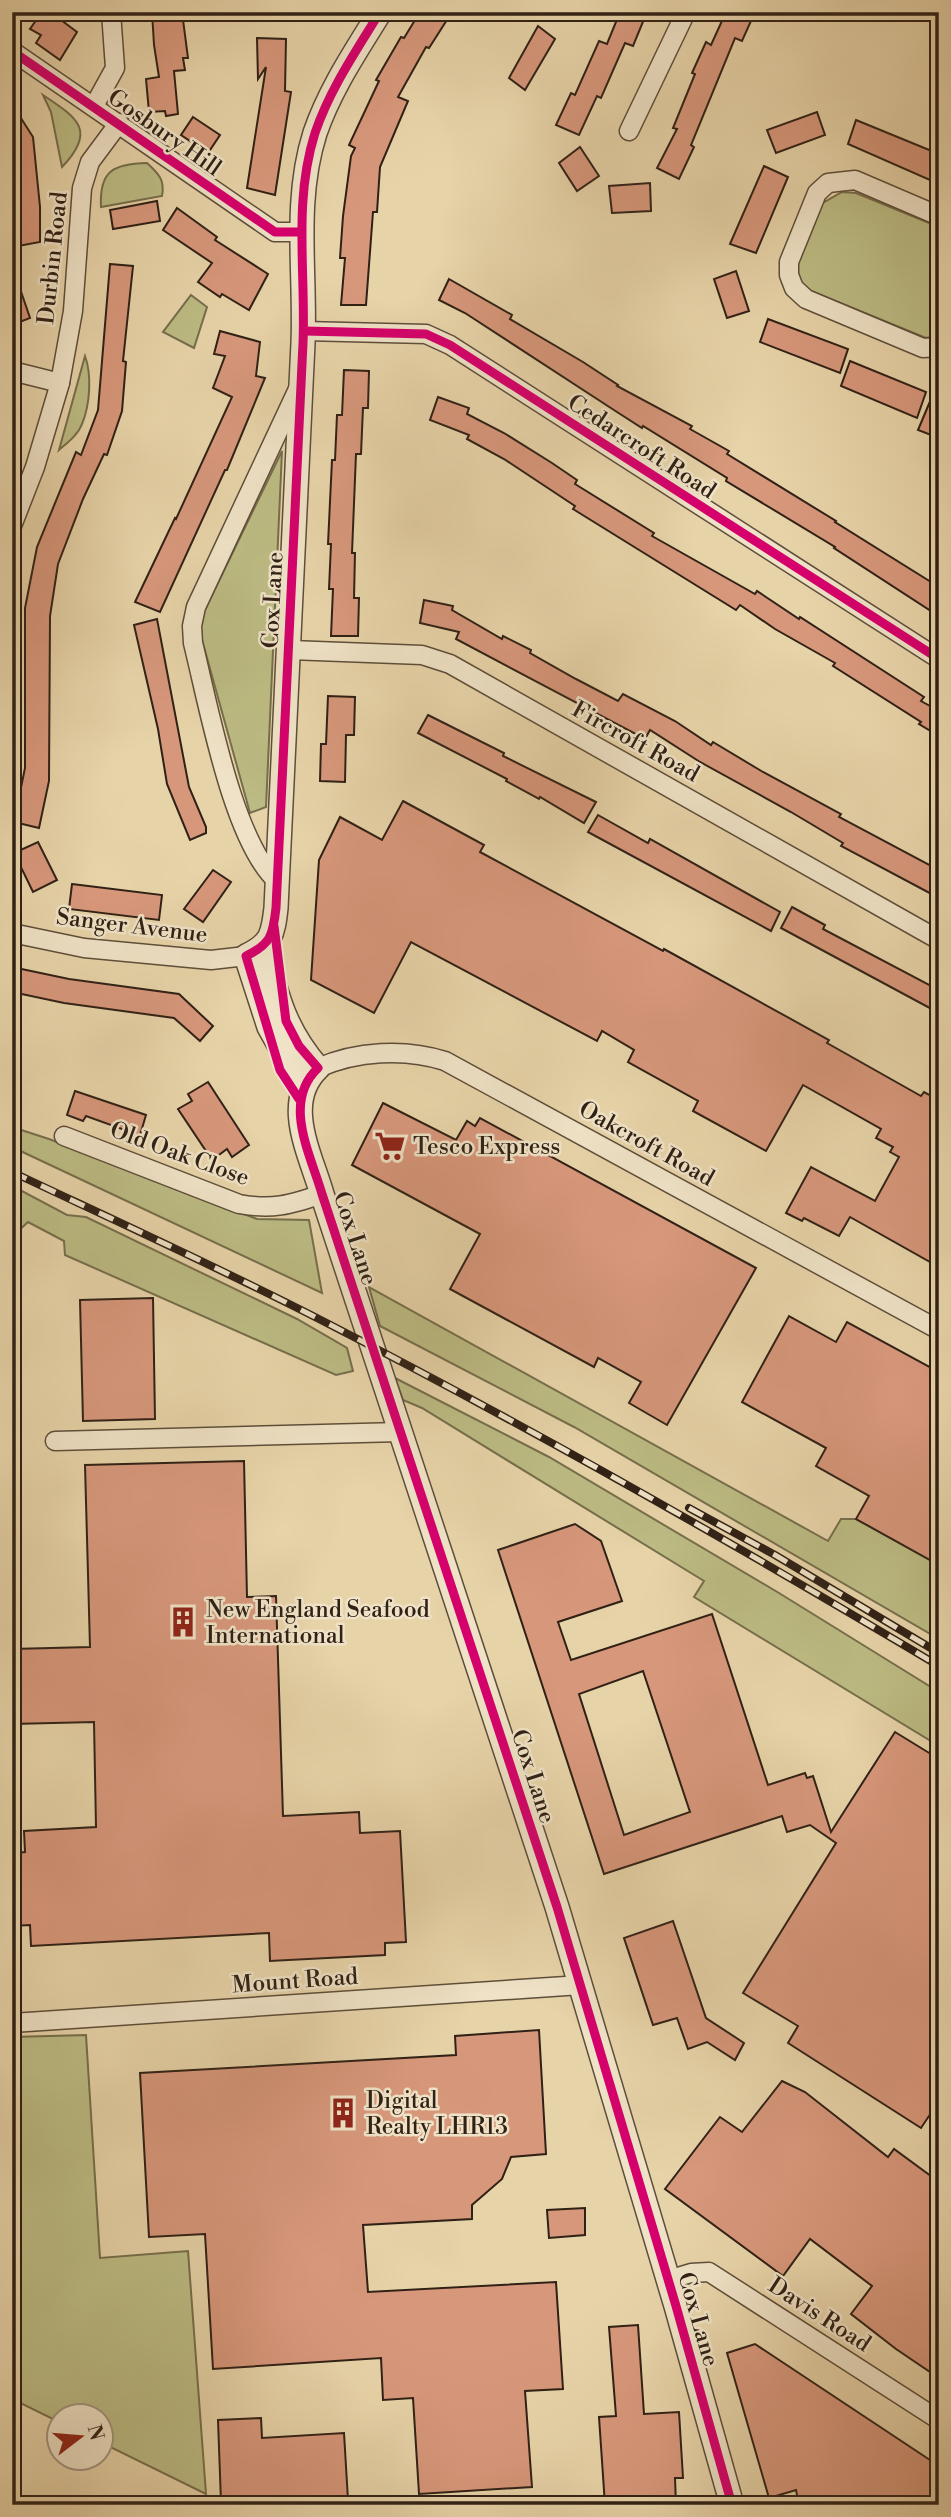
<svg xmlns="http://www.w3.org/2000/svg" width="951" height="2517" font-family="'Libre Bodoni',serif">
	<rect width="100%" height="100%" fill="#e7d3a8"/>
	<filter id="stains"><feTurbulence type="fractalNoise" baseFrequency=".00286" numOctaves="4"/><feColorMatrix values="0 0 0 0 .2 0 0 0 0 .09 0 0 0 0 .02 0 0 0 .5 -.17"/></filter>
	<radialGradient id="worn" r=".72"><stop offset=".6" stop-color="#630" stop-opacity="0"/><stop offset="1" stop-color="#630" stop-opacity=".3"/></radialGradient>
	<g fill="#bcbb83" stroke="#766e4c" stroke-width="2">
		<path d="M43,95C76,117 98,130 62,167L51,112Z"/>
		<path d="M147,163C159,174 165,180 162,196L101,207C99,170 114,164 147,163Z"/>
		<path d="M842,192L856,193L939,227V335L926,338L806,289L799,278L795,264L821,204Z"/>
		<path d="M191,295L207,307L194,348L163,332Z"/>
		<path d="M85,356C92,375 90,405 82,424C78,435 67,443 59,450Z"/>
		<path d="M282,451L266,807L250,813L199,629L201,618Z"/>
		<path d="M12,1127L49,1139L257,1219L309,1220L322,1293L12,1147Z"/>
		<path d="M12,1180L18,1189L67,1215L86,1217L297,1319L347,1348L353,1371L336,1375L65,1255L64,1241L28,1222L16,1233L12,1231Z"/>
		<path d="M369,1287L828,1541L841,1519H856L939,1565V1639L574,1427L380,1326Z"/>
		<path d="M395,1378L549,1457L779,1593L939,1692V1746L694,1597L704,1581L422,1408L403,1400Z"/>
		<path d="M86,2035L100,2258L188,2251L206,2494L102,2443V2416H60L59,2422L12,2399V2037Z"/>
	</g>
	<g fill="#d7977b" stroke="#302116" stroke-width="2" fill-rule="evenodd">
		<path d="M42,12H66L61,20L77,32L60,60L36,43L41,35L30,29Z"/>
		<path d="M152,12H182L188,58H183L185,70L174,71L178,114L166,116L165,111L149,112L146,79L159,77L154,45Z"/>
		<path d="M420,12H452L429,48L426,47L398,97L408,101L380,167L377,212H373L366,305H341L345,258H340L343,216L351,156L355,148L349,145L379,81L376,80L401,37L404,38Z"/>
		<path d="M620,12H647L633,46L625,43L601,98L597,96L579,135L556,125L571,93L575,95L599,41L607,44Z"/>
		<path d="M726,12H755L742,41L735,38L691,145L694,147L679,179L657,168L677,129L673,128L695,74L692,73L706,42L711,45Z"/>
		<path d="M538,26L555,39L525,90L509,78Z"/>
		<path d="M257,38L286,39L285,91L291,92L275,195L247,188L266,67L258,79Z"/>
		<path d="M12,104L33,137L40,207V242L18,246L19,208Z"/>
		<path d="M817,112L825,135L776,153L767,130Z"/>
		<path d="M193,117L220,135L208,153L181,135Z"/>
		<path d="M856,120L939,154V184L848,144Z"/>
		<path d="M580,147L599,176L577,191L559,163Z"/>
		<path d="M764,166L788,177L756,253L730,244Z"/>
		<path d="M650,183L651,211L612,213L609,186Z"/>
		<path d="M157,201L160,221L113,229L110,210Z"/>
		<path d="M177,208L217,237L215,240L268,274L249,310L222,294L220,297L198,282L212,263L163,230Z"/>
		<path d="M110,264L133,266L123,361L126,362L122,411L107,455L104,454L83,499L58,564L50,616L49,781L39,828L14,822L25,768V608L37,547L76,452L81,455L98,410Z"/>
		<path d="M736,271L749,311L727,318L714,279Z"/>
		<path d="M12,274H15L30,318L12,325Z"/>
		<path d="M449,279L512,315L510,319L583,362L618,385L617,386L692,426L690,429L729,451L727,454L836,521L835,522L939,587V597L931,611L834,548L835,547L726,481L727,478L643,426L642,428L617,412L465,313L439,300Z"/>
		<path d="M768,319L848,349L840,373L760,342Z"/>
		<path d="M220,331L260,342L256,376L265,378L227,470H225L160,612L135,602L175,518L176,519L232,397L213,388L225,356L214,354Z"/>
		<path d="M850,361L926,392L917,418L841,386Z"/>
		<path d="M344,370L369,371L368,408H363L361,454H356L352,553H355L354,598H359L358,636H331L333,589H329L331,544H328L332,460H335L337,415H342Z"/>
		<path d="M939,380V438L918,430Z"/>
		<path d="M438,397L469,408L467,414L504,433L552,463L577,480L575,484L654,533L652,536L755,594L757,591L799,619L800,617L924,697L921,701L930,706L939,690V736L919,724L921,722L833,666L835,663L775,629L740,605L736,610L573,509L575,506L504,459L467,439L469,435L430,420Z"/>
		<path d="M424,600L453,606L452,610L502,639L503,636L531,650L530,653L576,679L618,701L623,694L675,721L711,745L713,742L763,772L841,814L839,817L939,870V898L841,846L843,843L791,812L700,762L650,730L645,739L456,639L459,632L420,623Z"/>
		<path d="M157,619L189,787L206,827V833L190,840L167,784L158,729L134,625Z"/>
		<path d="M328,696L355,697L354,735H346L345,782L320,781L321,744H326Z"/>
		<path d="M428,715L504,753L503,756L596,802L584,823L540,797L539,799L506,781L507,779L418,733Z"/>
		<path d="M403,801L484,845L480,852L663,951L664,949L829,1040L827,1043L921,1096L924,1092L939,1100V1267L850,1217L839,1236L804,1218L802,1221L786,1213L811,1167L875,1201L899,1157L890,1152L893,1147L876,1138L881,1129L803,1085L766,1151L693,1111L698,1101L628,1062L634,1050L602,1031L597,1041L411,942L374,1013L311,980L319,860L340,817L382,840Z"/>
		<path d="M598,815L648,843L650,839L780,912L771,931L588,832Z"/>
		<path d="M38,842L57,880L33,892L14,853Z"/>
		<path d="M213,870L231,882L203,922L184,909Z"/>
		<path d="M72,884L162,895L159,920L69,909Z"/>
		<path d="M792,907L825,925L823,929L939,990V1013L781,928Z"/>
		<path d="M12,967L69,979L179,994L213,1026L200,1041L174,1018L64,1003L12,992Z"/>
		<path d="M208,1082L249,1145L232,1157L227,1149L212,1160L178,1109L192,1101L188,1094Z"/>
		<path d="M75,1091L146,1115L138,1142L123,1136L125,1130L86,1116L83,1121L67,1115Z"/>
		<path d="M383,1103L456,1140L467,1121L475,1126L480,1118L756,1268L667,1425L629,1403L641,1382L598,1358L594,1367L450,1289L480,1234L352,1165Z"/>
		<path d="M153,1298L155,1419L83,1421L80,1300Z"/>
		<path d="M789,1316L836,1342L847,1322L939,1372V1565L856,1519L869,1496L816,1466L826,1448L742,1402Z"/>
		<path d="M244,1461L247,1597L276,1596L283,1816L359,1812L360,1833L400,1831L406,1942L385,1943V1955L270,1961L269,1933L31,1946L30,1925L12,1926V1853L25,1852L24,1831L96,1827L94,1722L12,1724V1649L90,1647L85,1465Z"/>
		<path d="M575,1524L601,1541L622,1601L558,1622L571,1660L712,1614L768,1785L805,1773L807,1778L813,1776L831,1832L895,1732L939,1759V2101L921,2128L788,2043L798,2026L743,1993L836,1843L810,1825L787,1832L782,1816L604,1874L498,1550ZM643,1671L690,1812L624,1835L579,1694Z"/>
		<path d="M673,1921L706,2018L744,2043L735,2060L707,2042L688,2049L677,2018L653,2025L624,1938Z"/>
		<path d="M539,2030L546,2154L511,2157L502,2179L472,2205V2219L363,2225L368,2292L556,2282L563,2389L525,2391L532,2487L419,2494L413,2398L383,2400L381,2358L213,2369L205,2234L149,2237L140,2073L456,2055L455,2036Z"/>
		<path d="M782,2081L805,2092L888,2157L894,2149L939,2182V2378L896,2349L851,2314L872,2286L810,2239L783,2276L665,2189L720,2117L742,2132Z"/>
		<path d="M585,2208V2235L549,2238L547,2210Z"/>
		<path d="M638,2325L644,2414L679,2412L683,2478H675L676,2505H605L599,2417L616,2416L609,2327Z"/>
		<path d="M755,2344L939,2466V2505H799L796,2490L769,2498L727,2353Z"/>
		<path d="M261,2418L262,2438L344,2433L348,2500L278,2504V2499L221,2502L218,2420Z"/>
	</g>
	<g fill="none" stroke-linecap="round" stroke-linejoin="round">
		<g stroke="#5e4e3a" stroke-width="21">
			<g id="minor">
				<path d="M12,51L275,232H300"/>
				<path d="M94,106L115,68L111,12"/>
				<path d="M629,131L686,12"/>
				<path d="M939,216L855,180L828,183L817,193L789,262V275L794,288L806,299L923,348L939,347"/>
				<path d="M304,331L426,334L450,345L939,659"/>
				<path d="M12,371L60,383"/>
				<path d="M12,526L35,467L60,383L73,311L82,188L90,162L119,123"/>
				<path d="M290,650L422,655L450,664L939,940"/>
				<path d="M278,882C233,843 208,703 193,643L192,626L196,607L298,389"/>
				<path d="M12,933L84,948L211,960L246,956"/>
				<path d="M318,1068C356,1051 405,1048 445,1061L939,1330"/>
				<path d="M64,1136L239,1204C272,1210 290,1205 322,1194"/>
				<path d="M55,1441L400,1432"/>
				<path d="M12,2023L581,1985"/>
				<path d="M668,2280L691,2273L709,2272L939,2420"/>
			</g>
		</g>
		<g stroke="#5e4e3a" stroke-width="26">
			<g id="tertiary">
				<path d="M264,947C277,996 284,1029 318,1068C282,1102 310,1153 322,1194L557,1907L676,2306L732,2505"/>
				<path d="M306,1082L283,1052L269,1027L246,956C271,944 273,935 276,908C285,720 294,531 303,343C306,273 293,202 315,133C330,89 356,51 380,12"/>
			</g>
		</g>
		<use href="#minor" stroke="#efe2c6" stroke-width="18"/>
		<use href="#tertiary" stroke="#efe2c6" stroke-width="23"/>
		<g stroke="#302116" stroke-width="8">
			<g id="rail">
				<path d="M12,1172C114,1220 217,1267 317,1318C528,1426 735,1544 939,1666"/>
				<path d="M689,1508L775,1555L939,1653"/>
			</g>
		</g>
		<use href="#rail" stroke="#efe2c6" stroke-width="5" stroke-dasharray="16" stroke-linecap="butt"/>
		<g stroke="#efe2c6" stroke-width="13">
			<g id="cycleway">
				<path d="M12,51L275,232H300"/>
				<path d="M304,331L426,334L450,345L939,659"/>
				<path d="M274,926L286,1021L299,1046L318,1068C282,1102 310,1153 322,1194L557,1907L676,2306L732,2505"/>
				<path d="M299,1099L280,1070L246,956C271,944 273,935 276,908C285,720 294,531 303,343C306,273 293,202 315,133C330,89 356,51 380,12"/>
			</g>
		</g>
		<use href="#cycleway" stroke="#d6006c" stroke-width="9"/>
	</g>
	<defs>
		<g id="supermarket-bare" transform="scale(2.415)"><path d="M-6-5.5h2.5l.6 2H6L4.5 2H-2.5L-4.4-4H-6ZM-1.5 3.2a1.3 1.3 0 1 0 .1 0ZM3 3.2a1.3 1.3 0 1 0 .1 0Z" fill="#8f2418" stroke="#efe2c6" stroke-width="2.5" paint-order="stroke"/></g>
		<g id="building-bare" transform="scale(2.415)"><path d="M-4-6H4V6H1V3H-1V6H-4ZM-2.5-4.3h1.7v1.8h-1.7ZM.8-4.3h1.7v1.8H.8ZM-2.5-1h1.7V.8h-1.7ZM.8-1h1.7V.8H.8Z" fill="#8f2418" stroke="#efe2c6" stroke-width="2.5" paint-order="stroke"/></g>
	</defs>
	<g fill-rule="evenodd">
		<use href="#supermarket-bare" x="390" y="1146"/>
		<use href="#building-bare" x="183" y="1622"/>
		<use href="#building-bare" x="343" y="2113"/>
	</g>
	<g text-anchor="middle" stroke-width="5" stroke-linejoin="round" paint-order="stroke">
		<g font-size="23" fill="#302116" stroke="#efe2c6">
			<text transform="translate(165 132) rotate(35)" y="8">Gosbury Hill</text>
			<text transform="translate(52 258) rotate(-84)" y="8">Durbin Road</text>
			<text transform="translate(642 446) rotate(33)" y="8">Cedarcroft Road</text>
			<text transform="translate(272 600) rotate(-87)" y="8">Cox Lane</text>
			<text transform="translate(636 741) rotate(29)" y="8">Fircroft Road</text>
			<text transform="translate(132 925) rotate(7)" y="8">Sanger Avenue</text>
			<text transform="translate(647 1143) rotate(29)" y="8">Oakcroft Road</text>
			<text transform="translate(180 1153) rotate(20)" y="8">Old Oak Close</text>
			<text transform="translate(356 1238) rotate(72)" y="8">Cox Lane</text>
			<text transform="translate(534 1776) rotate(72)" y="8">Cox Lane</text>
			<text transform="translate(295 1980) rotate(-4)" y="8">Mount Road</text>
			<text transform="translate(820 2314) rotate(33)" y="8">Davis Road</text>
			<text transform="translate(699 2319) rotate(74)" y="8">Cox Lane</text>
		</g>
		<g font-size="23" fill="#302116" stroke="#efe2c6" text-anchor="start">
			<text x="413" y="1154">Tesco Express</text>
			<text x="206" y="1617">New England Seafood<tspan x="206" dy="26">International</tspan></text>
			<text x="366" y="2108">Digital<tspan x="366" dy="26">Realty LHR13</tspan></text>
		</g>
	</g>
	<rect width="951" height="2517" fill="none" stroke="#e7d3a8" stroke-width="42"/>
	<rect x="14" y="14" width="923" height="2489" fill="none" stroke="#302116" stroke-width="3.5"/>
	<rect x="21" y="21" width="909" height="2475" fill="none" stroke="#302116" stroke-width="2"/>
	<g transform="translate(80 2437) rotate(74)"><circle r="33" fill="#efe2c6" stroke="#a39580" stroke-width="2"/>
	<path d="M0-5L12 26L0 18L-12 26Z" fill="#8f2418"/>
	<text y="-10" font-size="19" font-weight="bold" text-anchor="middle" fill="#302116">N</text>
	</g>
	<rect width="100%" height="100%" filter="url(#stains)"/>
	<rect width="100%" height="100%" fill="url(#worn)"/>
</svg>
